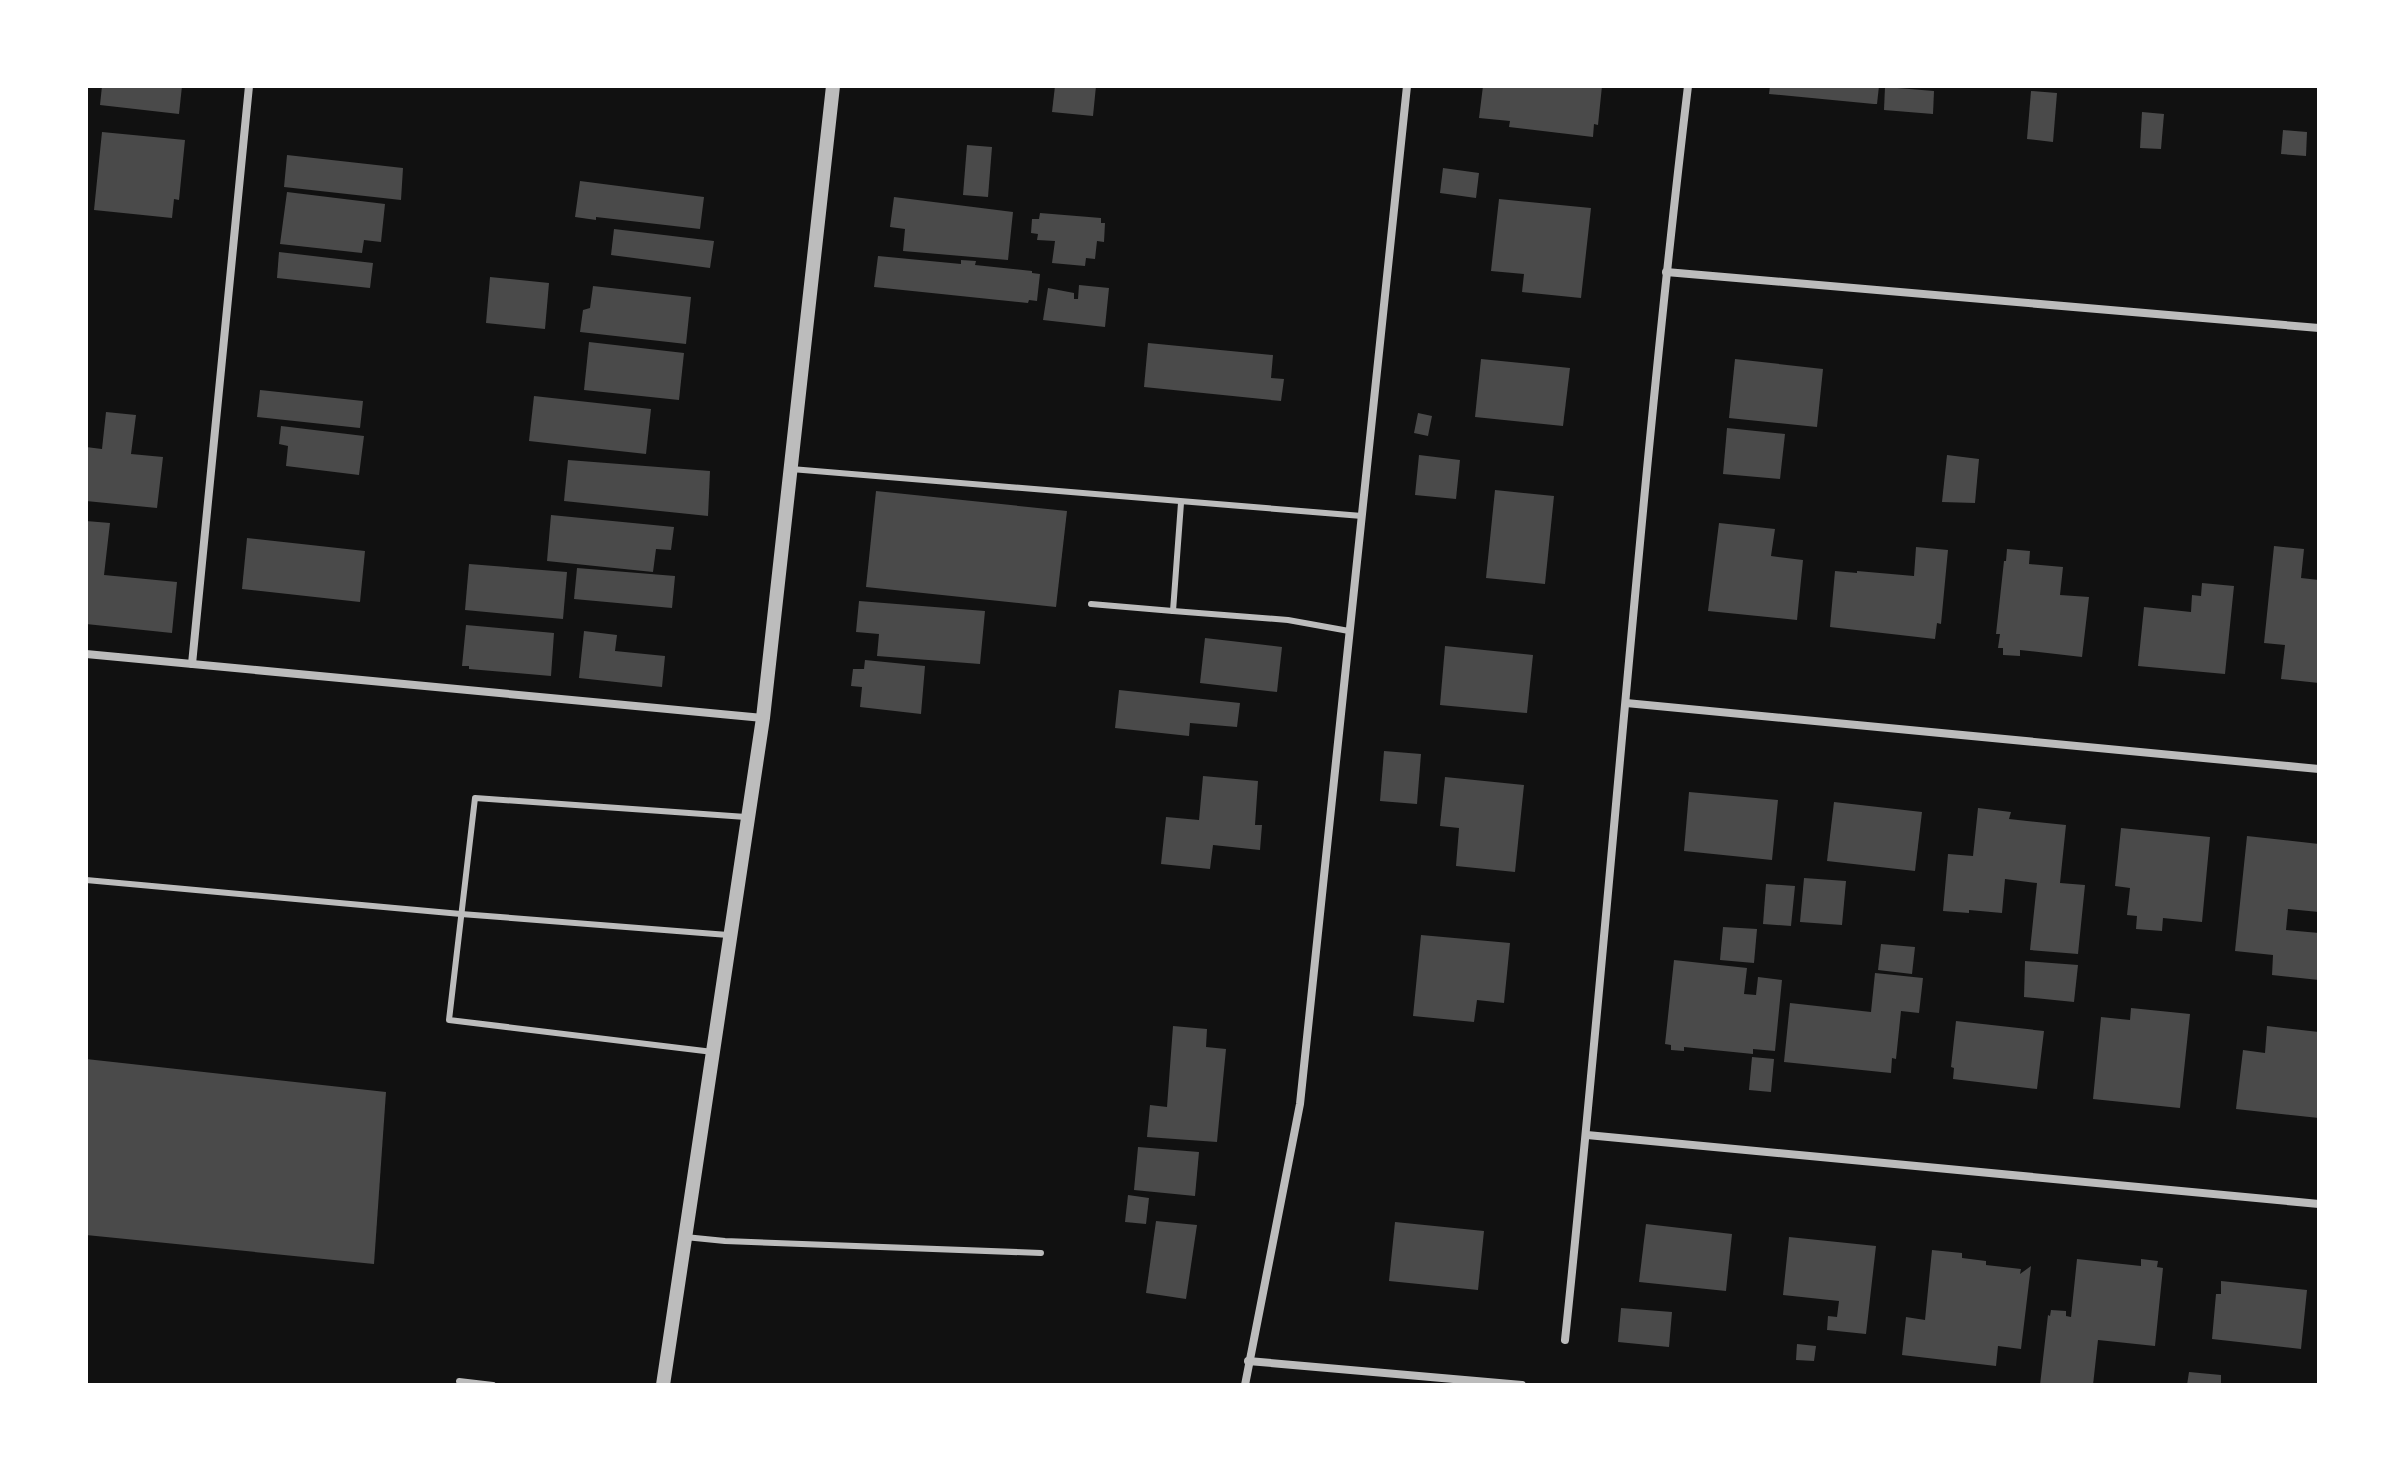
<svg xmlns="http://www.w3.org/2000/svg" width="2405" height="1471" font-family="'Noto Sans',sans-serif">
	<rect width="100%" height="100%" fill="#111"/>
	<g fill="#4a4a4a">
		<path d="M102,86H182L179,114L100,105Z"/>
		<path d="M1055,86H1096L1093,116L1052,112Z"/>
		<path d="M1483,86H1602L1598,125L1594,124L1593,137L1509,127L1510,121L1479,118Z"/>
		<path d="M1770,86H1879L1877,104H1874L1769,94Z"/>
		<path d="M1885,87L1934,91L1933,114L1884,110Z"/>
		<path d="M2031,91L2057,93L2053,142L2027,139Z"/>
		<path d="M2142,112L2164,114L2161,149L2140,148Z"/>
		<path d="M2283,130L2307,132L2306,156L2281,154Z"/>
		<path d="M102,132L185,140L179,200L174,199L172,218L94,210Z"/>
		<path d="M967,145L992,147L988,197L963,195Z"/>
		<path d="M287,155L403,168L401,200L284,187Z"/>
		<path d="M1443,168L1479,173L1476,198L1440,193Z"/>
		<path d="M580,181L704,197L700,229L596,217V220L575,217Z"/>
		<path d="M287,192L385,204L381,242L364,240L362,253L280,244Z"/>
		<path d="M894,197L1013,212L1008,260L903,251L905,229L890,227Z"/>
		<path d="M1499,199L1591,208L1581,298L1522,292L1524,274L1491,271Z"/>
		<path d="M1040,213L1101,218V223H1105L1104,242L1097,241L1095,259L1086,258L1085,266L1052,263L1055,241L1037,240L1038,234L1031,233L1032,219H1039Z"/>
		<path d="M614,229L714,241L710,268L611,255Z"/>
		<path d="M279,252L373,263L370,288L277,278Z"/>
		<path d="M878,256L961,264V260L976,261L975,265L1032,271V273L1040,274L1037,301L1029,300L1028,303L874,287Z"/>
		<path d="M490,277L549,283L545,329L486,323Z"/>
		<path d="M1079,285L1109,288L1105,327L1043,320L1048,288L1074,293V299H1078Z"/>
		<path d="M593,286L691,297L686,344L580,332L583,310L590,308Z"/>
		<path d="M589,342L684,353L679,400L584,390Z"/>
		<path d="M1148,343L1273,355L1271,378L1284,379L1281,401L1144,387Z"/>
		<path d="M1481,359L1570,368L1563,426L1475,417Z"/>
		<path d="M1735,359L1823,369L1817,427L1729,418Z"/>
		<path d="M260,390L363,401L360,428L257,417Z"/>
		<path d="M534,396L651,409L646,454L529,441Z"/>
		<path d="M106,412L136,415L131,454L163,457L157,508L86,501V447L102,449Z"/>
		<path d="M1418,413L1432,416L1428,436L1414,433Z"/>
		<path d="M281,426L364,436L359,475L286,466L288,446L279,444Z"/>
		<path d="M1727,428L1785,434L1780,479L1723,474Z"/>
		<path d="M1419,455L1460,460L1456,499L1415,495Z"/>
		<path d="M1947,455L1979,459L1975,503L1942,502Z"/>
		<path d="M568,460L710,471L708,516L564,501Z"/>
		<path d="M1495,490L1554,496L1545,584L1486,578Z"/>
		<path d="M876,491L1067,511L1056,607L866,587Z"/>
		<path d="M551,515L674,527L671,550L656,549L653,572L547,561Z"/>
		<path d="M86,521L110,523L104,575L177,582L172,633L86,624Z"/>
		<path d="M1719,523L1775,529L1771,556L1803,560L1797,620L1708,611Z"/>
		<path d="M247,538L365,551L360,602L242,589Z"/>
		<path d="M2274,546L2304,549L2301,578L2319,580V683L2281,679L2285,645L2264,643Z"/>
		<path d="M1916,547L1948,550L1941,624L1937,623L1935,639L1830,627L1835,571L1857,573V571L1914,576Z"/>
		<path d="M2007,549L2030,551L2029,564L2063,567L2060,595L2089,597L2082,657L2020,650V656L2003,655V648H1998L2000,634H1996L2004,561H2006Z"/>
		<path d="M469,564L567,572L563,619L465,610Z"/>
		<path d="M577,568L675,576L672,608L574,599Z"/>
		<path d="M2202,583L2234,586L2225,674L2138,666L2144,607L2191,612L2192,595L2201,596Z"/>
		<path d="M859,601L985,611L980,664L877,656L879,634L856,632Z"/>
		<path d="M466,625L554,633L551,676L469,669V666H462Z"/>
		<path d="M584,631L617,635L615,651L665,656L662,687L579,678Z"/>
		<path d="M1205,638L1282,647L1277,692L1200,683Z"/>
		<path d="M1445,646L1533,655L1527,713L1440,705Z"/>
		<path d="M865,660L925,666L921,714L860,707L862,687L851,686L853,669H864Z"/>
		<path d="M1119,690L1240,703L1237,727L1190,723L1189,736L1115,728Z"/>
		<path d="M1384,751L1421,754L1417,804L1380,801Z"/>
		<path d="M1203,776L1258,781L1255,825H1262L1260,850L1213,845L1210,869L1161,864L1166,817L1199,820Z"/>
		<path d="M1445,777L1524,785L1515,872L1456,866L1459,828L1440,826Z"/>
		<path d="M1689,792L1778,800L1772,860L1684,851Z"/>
		<path d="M1834,802L1922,812L1915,871L1827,861Z"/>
		<path d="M1978,808L2011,812L2009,819L2066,825L2060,883L2085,885L2078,954L2030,950L2037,883L2005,879L2002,913L1969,910V913L1943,911L1948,854L1973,856Z"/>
		<path d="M2121,828L2210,837L2202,922L2163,918L2162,931L2136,929L2137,916L2127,915L2130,888L2115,886Z"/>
		<path d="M2247,836L2319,844V912L2288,909L2286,930L2319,933V980L2272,975L2273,955L2235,951Z"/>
		<path d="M1804,878L1846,881L1842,925L1800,922Z"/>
		<path d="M1766,884L1795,886L1791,926L1763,924Z"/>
		<path d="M1723,927L1757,929L1754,963L1720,960Z"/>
		<path d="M1421,935L1510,943L1504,1003L1477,1000L1474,1022L1413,1016Z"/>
		<path d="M1881,944L1915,947L1912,974L1878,970Z"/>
		<path d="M1674,960L1747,968L1744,994L1756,995L1758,977L1782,980L1775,1051L1753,1049V1054L1684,1047V1051L1671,1050V1045L1665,1044Z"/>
		<path d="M2025,961L2078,965L2074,1002L2024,997Z"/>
		<path d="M1875,973L1923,978L1919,1013L1901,1011L1896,1059L1892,1058L1891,1073L1784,1062L1790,1003L1871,1012Z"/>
		<path d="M2131,1008L2190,1014L2180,1108L2093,1099L2101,1017L2130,1020Z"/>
		<path d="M1956,1021L2044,1031L2037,1089L1953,1079L1954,1068L1951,1067Z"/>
		<path d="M1173,1026L1207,1029L1206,1047L1226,1049L1217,1142L1147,1137L1150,1105L1167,1107Z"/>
		<path d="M2267,1026L2319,1032V1118L2236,1109L2243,1050L2265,1053Z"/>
		<path d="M1752,1057L1774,1059L1771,1092L1749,1090Z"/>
		<path d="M86,1059L386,1092L374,1264L86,1235Z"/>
		<path d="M1138,1147L1199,1152L1195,1196L1134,1190Z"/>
		<path d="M1128,1195L1149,1198L1146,1224L1125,1222Z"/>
		<path d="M1156,1221L1197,1225L1186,1299L1146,1293Z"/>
		<path d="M1395,1222L1484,1231L1478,1290L1389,1281Z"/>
		<path d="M1646,1224L1732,1234L1726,1291L1639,1282Z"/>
		<path d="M1789,1237L1876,1246L1866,1334L1827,1330L1828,1316L1837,1317L1839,1301L1783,1295Z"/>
		<path d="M1932,1250L1962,1253V1258L1986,1261V1265L2021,1269L2020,1274L2031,1266L2021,1349L1998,1346L1996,1366L1902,1355L1906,1317L1925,1320Z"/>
		<path d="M2077,1259L2141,1266V1259L2158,1261L2157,1267L2163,1268L2155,1346L2098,1340L2093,1385H2040L2048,1315L2050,1316L2051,1310L2066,1311V1316L2071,1317Z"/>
		<path d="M2221,1281L2307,1290L2301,1349L2212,1339L2216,1294H2221Z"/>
		<path d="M1621,1308L1672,1312L1669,1347L1618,1342Z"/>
		<path d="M1797,1344L1816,1346L1814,1361L1796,1360Z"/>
		<path d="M2189,1372L2221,1375V1385H2187Z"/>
	</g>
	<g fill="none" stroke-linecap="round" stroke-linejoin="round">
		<g stroke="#bcbcbc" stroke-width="6">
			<path d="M791,469L1362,516"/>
			<path d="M1181,503L1173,611L1288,620L1349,631"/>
			<path d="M1091,604L1173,611"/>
			<path d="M86,880L461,914L728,935"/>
			<path d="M713,1052L449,1020L475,798L746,817"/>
			<path d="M685,1237L725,1241L1041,1253"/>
			<path d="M459,1381L493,1385"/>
		</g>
		<g stroke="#bcbcbc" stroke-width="8">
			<path d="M1666,272L2319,328"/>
			<path d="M86,654L763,718"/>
			<path d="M192,664L249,86"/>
			<path d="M1626,703L2319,769"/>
			<path d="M1587,1135L2319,1204"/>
			<path d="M1565,1340C1609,923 1638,503 1688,86"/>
			<path d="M1248,1361L1522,1385"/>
			<path d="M1245,1385L1300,1104L1407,86"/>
		</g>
		<path stroke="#bcbcbc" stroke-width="14" d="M663,1385L763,718L833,86"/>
	</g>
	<rect width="2405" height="1471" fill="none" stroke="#ffffff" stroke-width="176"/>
</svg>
